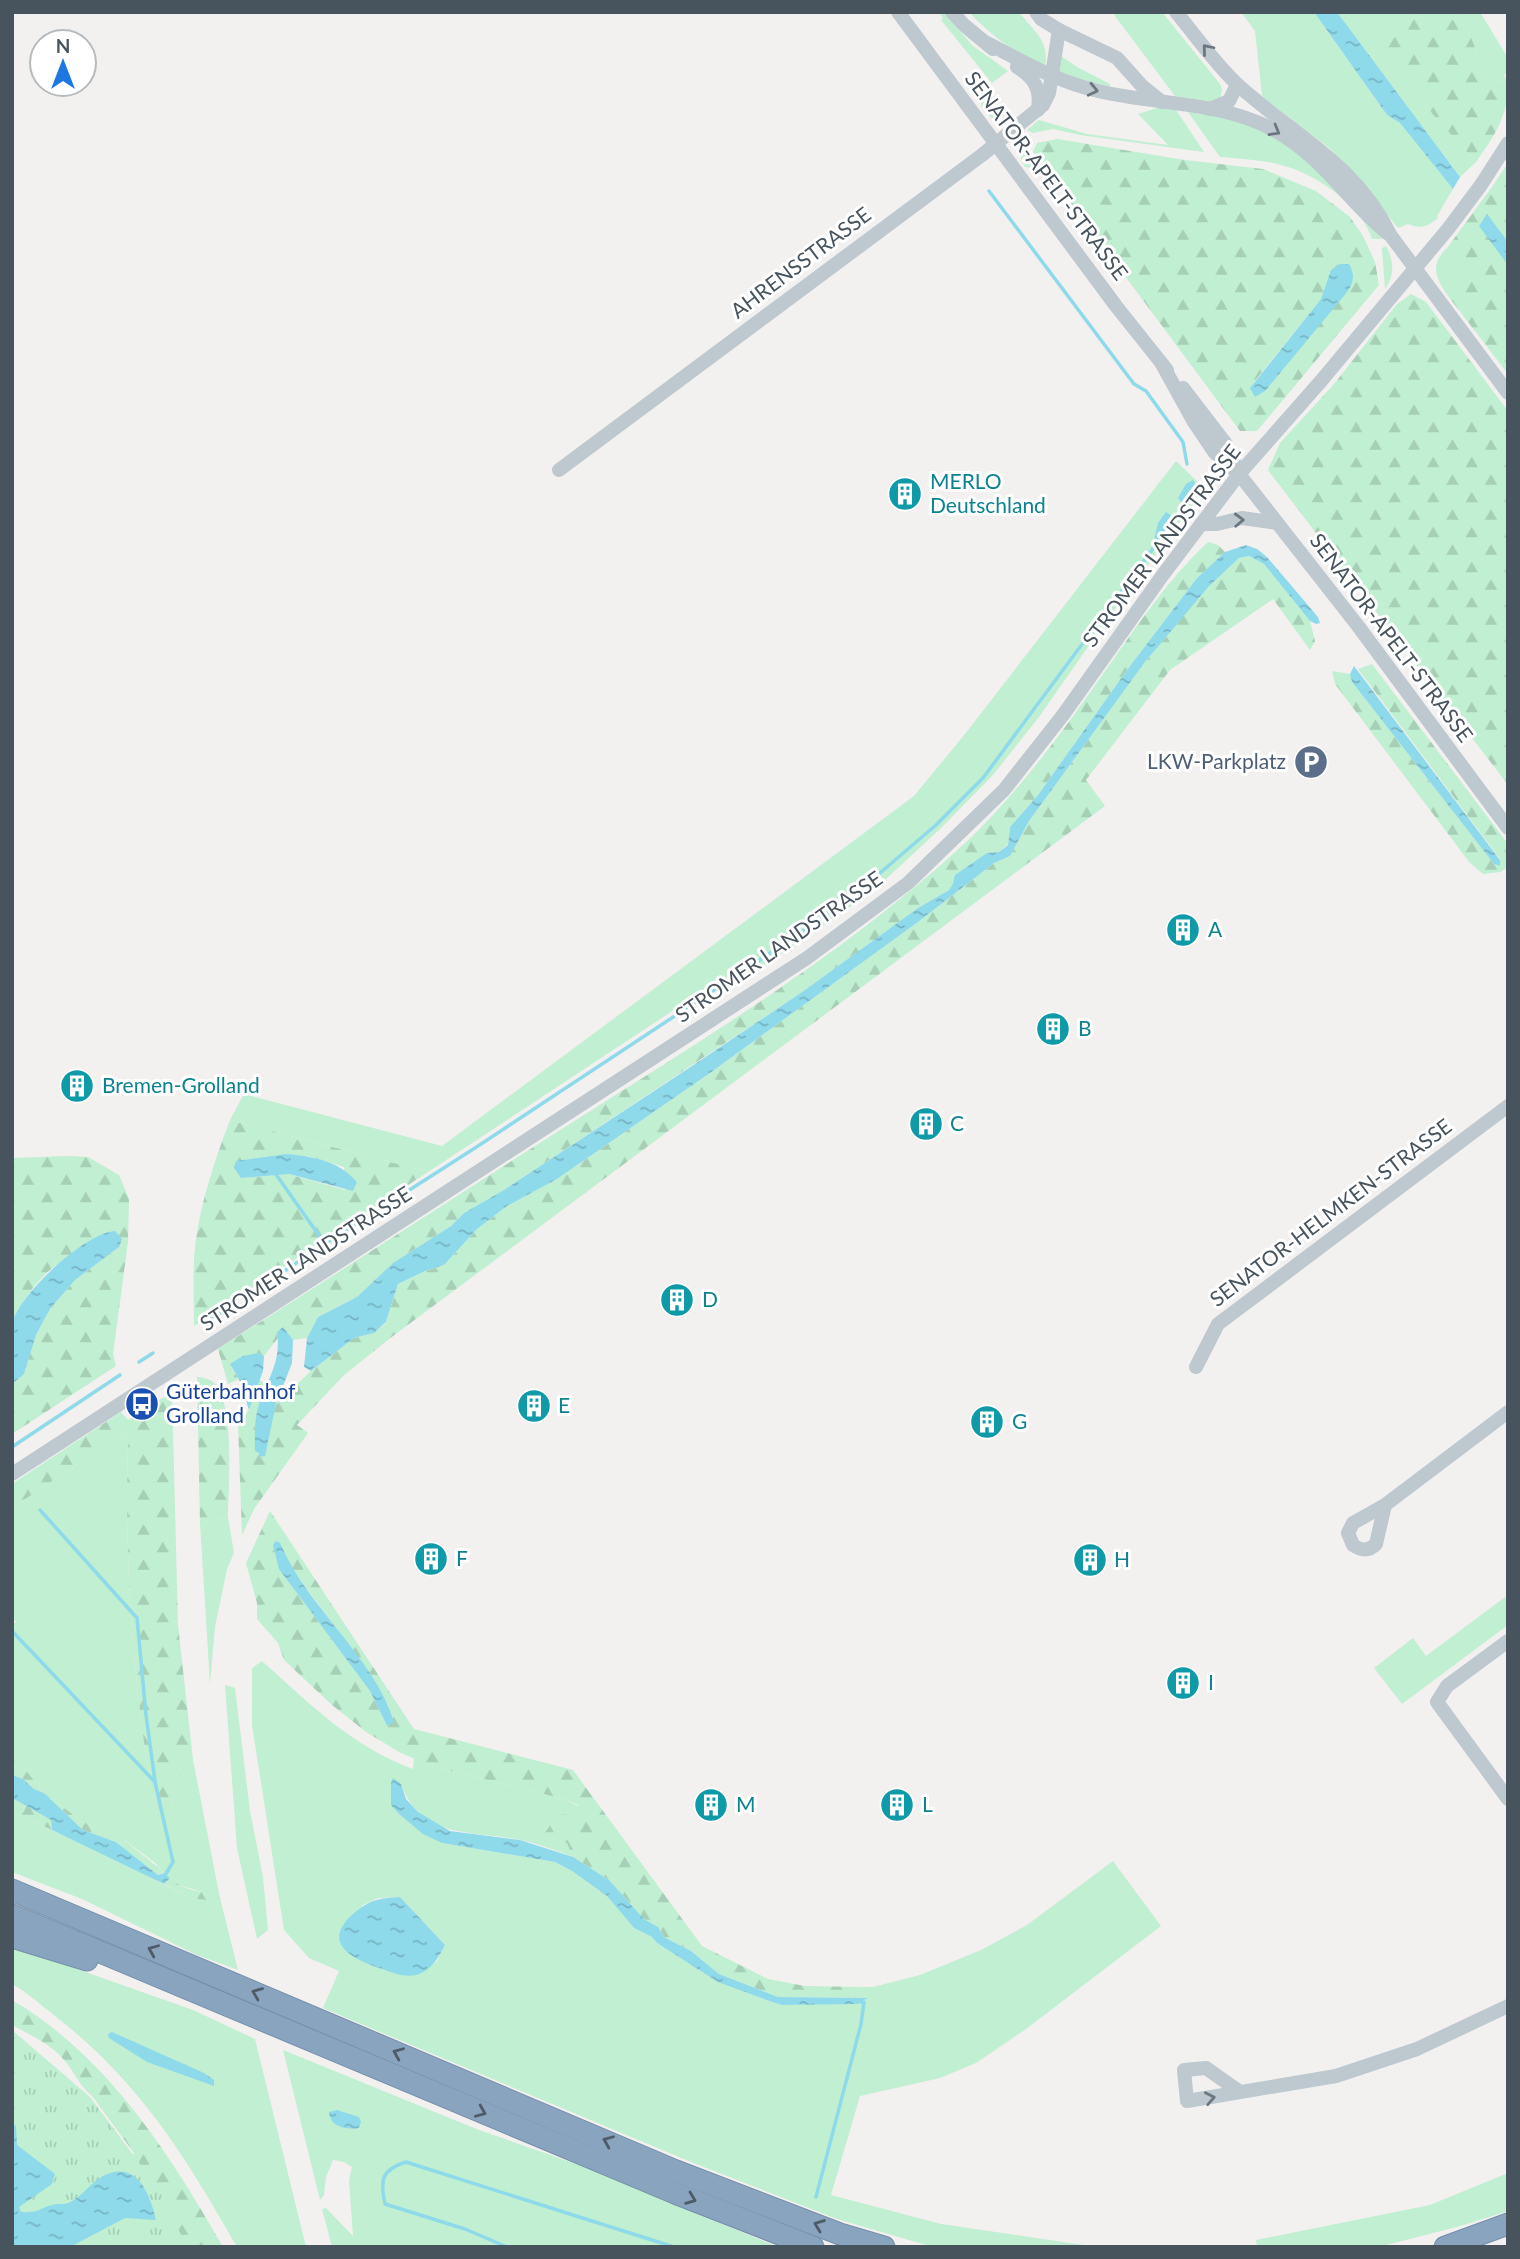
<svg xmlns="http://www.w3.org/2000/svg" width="1520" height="2259" font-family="Lato,sans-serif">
	<defs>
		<pattern id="forest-firs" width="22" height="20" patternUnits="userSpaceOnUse" patternTransform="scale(1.75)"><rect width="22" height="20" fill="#c0efd1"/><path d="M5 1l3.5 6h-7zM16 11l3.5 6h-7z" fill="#a6cfb6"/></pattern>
		<pattern id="park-tufts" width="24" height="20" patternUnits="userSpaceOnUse" patternTransform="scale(1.75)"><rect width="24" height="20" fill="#c0efd1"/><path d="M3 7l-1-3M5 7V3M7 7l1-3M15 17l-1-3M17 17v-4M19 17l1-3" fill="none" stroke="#a6cfb6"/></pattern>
		<pattern id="water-ripples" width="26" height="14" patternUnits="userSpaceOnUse" patternTransform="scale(1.75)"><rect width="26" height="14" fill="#8edaeb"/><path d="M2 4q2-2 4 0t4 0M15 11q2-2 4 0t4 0" fill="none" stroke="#76b3c2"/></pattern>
	</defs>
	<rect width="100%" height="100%" fill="#f3f0f0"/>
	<g fill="#c0efd1" fill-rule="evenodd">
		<path d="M939,12H943L973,46L1008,71L992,83L941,20L943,18Z"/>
		<path d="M969,12H1019C1035,33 1050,40 1045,69C1017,54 991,36 969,12Z"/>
		<path d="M1112,12H1162L1220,84L1222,90L1220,98L1212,102L1175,96Z"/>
		<path d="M1241,12H1314L1387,115L1400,123L1453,189L1437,216L1438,218C1427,227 1421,229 1408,224L1398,228L1352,171L1329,148L1265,99L1262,95L1255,31Z"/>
		<path d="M1337,12H1420L1397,30L1376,36L1434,116L1476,162L1460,177Z"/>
		<path d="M1453,12H1480L1508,58V71L1504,75L1508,85L1486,76L1467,27Z"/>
		<path d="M1061,56L1077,67L1110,84V87L1058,74Z"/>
		<path d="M988,94L993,96L1012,123C998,125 987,117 981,104Z"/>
		<path d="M1160,107L1176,110L1204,152L1080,135L1053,129L1033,133L1027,130L1039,120L1087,134L1168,145L1138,114Z"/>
		<path d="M1188,112L1226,117L1268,130L1337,186L1382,239H1372C1363,208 1321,178 1291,168C1269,160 1244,159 1220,157Z"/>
		<path d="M1022,135L1027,141L1024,151L1034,168L1025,167C1019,155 1016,148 1022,135Z"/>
		<path d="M1386,246C1394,261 1395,275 1385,289L1382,248Z"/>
		<path d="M1447,248L1465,273L1448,296C1436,279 1429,265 1447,248Z"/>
		<path d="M1176,461L1205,489L1111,614L1039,717L993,775L941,828L886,879L842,913L732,987L724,977L428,1172L230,1120L244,1094L442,1146L914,796L965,734Z"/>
		<path d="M125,1432L128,1442C124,1566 133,1692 156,1814L171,1810L177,1772L193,1760L219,1893H206L175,1884L154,1862L119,1836L83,1822L44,1793L12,1753V1625L16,1622L12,1617V1508Z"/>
		<path d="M228,1517L234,1553L227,1569L215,1627L210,1684L200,1523Z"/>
		<path d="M1508,1595V1625L1402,1704L1374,1668L1413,1638L1426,1656Z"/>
		<path d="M262,1661C310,1704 351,1746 413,1769L414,1758L431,1766L564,1799L578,1806V1816L543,1837L568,1843L573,1857C556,1850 538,1844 521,1840C473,1830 421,1840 401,1784L394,1781L391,1784L442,1843L555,1862L572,1871L607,1896L634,1928L652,1937L657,1943L718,1981L772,2002L782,2005L864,2002L867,1998L860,1987H873L920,1975L981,1950L1027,1925L1113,1861L1161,1926L1026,2029L976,2063L940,2078L860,2096L831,2195L941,2224L1097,2247H933L837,2219L691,2162L323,2008L339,1971L309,1958L284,1930L252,1725V1668ZM400,1897L445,1945L437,1961L417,1974L361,1906L378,1898Z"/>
		<path d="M225,1685L235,1688L250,1811L263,1877L268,1930L257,1939L237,1848Z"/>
		<path d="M12,1812L111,1857L190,1898L221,1902L238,1970L197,1955L82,1899L12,1872Z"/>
		<path d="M12,1946L193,2010L255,2039L306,2247H237C185,2156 140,2082 55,2016C41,2005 28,1993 12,1984Z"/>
		<path d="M283,2050L479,2130L579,2165L778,2247H332L322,2209L326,2208L353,2236L349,2180L352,2167L344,2162L333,2160L326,2177L324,2195L320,2200Z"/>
		<path d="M1508,2173V2211L1457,2227L1378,2247H1257L1256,2240L1430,2205Z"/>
	</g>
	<g fill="url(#forest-firs)" fill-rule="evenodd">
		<path d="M1420,12H1453L1467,27L1486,76L1508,85C1508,117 1493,138 1476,162L1434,116L1375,36L1397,30Z"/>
		<path d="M1057,139L1185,160L1263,169L1316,191L1350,217L1363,236L1375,262L1379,285L1257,431H1240L1033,152L1037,143ZM1348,291L1340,299L1250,387L1321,299Z"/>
		<path d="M1508,163V374L1448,296L1465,273L1447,248L1492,187Z"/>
		<path d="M1411,294L1426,302L1508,411V785L1268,470L1280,443L1334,384L1397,304Z"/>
		<path d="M1208,542L1218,545L1225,552L1197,578L1127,670L1038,795L1010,827L1008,844L999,852L987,853L949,890L918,908L805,990L504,1190L464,1213L451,1226L393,1263L357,1297L318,1317L307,1338L293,1340L283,1328L277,1332L278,1338L264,1356L258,1353L230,1364L239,1379L228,1384L218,1349C341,1271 462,1192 584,1115C715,1032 849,950 964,844C1017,794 1062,733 1103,674C1135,629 1167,580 1208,542Z"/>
		<path d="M1249,556L1264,564L1310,621L1315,641L1310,650L1273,599L1170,670L1086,780L1105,806L389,1339L343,1376L297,1425L308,1433L254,1509L242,1535L238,1424L249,1410L259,1380L268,1384L264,1391L255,1434L264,1451L276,1404L311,1371L354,1338L374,1333L386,1323L398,1284L425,1271L444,1265L477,1229L507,1206L557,1179L710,1073L918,922L994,863L1010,856L1029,821L1145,662L1208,586L1239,558Z"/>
		<path d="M1372,664L1508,844V867L1500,872L1483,874L1470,863L1335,684L1332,671L1350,674L1352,682L1494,864L1500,866V859L1358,669Z"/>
		<path d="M230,1120L428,1172L194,1326C194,1304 193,1282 194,1261C197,1212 213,1165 230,1120ZM308,1156L344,1167L345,1190L288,1174L241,1178Z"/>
		<path d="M67,1156L88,1157L119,1175L129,1199L128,1242L113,1354L116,1366L12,1434V1384L24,1373L36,1335L50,1309L75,1280L119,1247C104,1251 67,1258 55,1266C36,1280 21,1303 12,1324V1158Z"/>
		<path d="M197,1377C205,1378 212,1379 217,1386C234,1411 229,1486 228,1517L200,1523Z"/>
		<path d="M172,1392L178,1625L193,1760L177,1772L171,1810L156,1815C133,1693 124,1566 128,1442L125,1432L12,1508V1484L121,1412L128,1420Z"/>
		<path d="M270,1511L414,1729L573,1770L702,1946L768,1979L805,1986L860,1987L868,1998L778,1997L719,1974L691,1951L664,1937L658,1927L644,1919L609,1880L573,1857L567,1843L542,1837L558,1814L578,1816V1805L564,1799L431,1766L399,1752L366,1732L332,1705L284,1660L278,1643L257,1619V1603L246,1563ZM280,1543L287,1561L302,1582L373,1679L387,1726L370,1691L294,1589Z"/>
		<path d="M12,1753L44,1793L83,1822L119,1836L164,1872L158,1875L116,1842L83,1830L44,1793L34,1789L23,1779L12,1775Z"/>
		<path d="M12,1798L51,1820L52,1830L12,1812Z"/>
		<path d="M170,1878C181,1890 203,1893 219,1893L221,1902L190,1898L164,1884Z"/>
		<path d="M12,2000C107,2056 170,2154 223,2247H184L120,2165L134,2153L92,2096C79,2086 75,2072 64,2060C51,2044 30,2035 12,2025Z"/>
	</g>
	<path fill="url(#park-tufts)" d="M12,2030L90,2097L158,2188L187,2247H12Z"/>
	<g fill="url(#water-ripples)">
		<path d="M1314,12H1337L1460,177L1453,189L1400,123L1387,115Z"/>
		<path d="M1487,214L1508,242V265L1479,226Z"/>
		<path d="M1340,264H1349C1355,275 1354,281 1348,291L1265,391L1255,397L1250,388L1321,299L1331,270Z"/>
		<path d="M1193,480L1198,489L1188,502H1181L1178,498L1186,484Z"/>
		<path d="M1166,512L1172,516C1168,528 1161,535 1157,549L1152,548L1158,523Z"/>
		<path d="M1246,545L1257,549L1267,557L1318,617L1320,623L1316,624L1310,621L1264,564L1249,556L1239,558L1209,586L1145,662L1029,821L1010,856L994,863L918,922L710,1073L557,1179L507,1206L477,1229L444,1265L425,1271L398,1284L386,1322L374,1333L354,1338L311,1371L304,1367L307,1338L318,1317L357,1297L393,1263L451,1226L464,1213L504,1190L701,1060L805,990L918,908L949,890L953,884L955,875L987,853L999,852L1008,845L1010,827L1038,795L1127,670L1197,578L1225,552Z"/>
		<path d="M1354,666L1500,860V866L1494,864L1352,682L1350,674Z"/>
		<path d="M287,1154C315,1157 337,1160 357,1182L353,1191L289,1174L241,1178L234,1168L236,1161Z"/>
		<path d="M115,1231L122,1239L119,1247L75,1280L50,1309L36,1335L24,1374L12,1384C12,1366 8,1342 12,1324C19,1294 85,1233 115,1231Z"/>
		<path d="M283,1327L293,1340L292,1363L276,1404L265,1456L259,1457V1453L255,1451C255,1439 254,1425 257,1412C264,1382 282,1366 277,1332Z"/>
		<path d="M258,1353L264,1356L263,1371L249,1410L239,1379L230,1364L243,1356Z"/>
		<path d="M276,1541L280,1543C307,1607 374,1657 394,1722L387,1726L370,1691L279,1569L273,1545Z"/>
		<path d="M12,1775L23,1779L34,1789L44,1793L83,1830L116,1842L158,1875L164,1873L170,1878L164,1884L52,1830L51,1820L12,1798Z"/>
		<path d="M393,1778L401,1784L406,1799L418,1812L450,1831L520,1840L573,1857L609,1880L644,1919L658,1927L664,1937L691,1951L719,1974L778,1997L868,1998L857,2004L782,2005L772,2002L718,1982L657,1943L652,1937L634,1928L607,1896L572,1871L555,1862L442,1843L423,1834L399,1814L391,1805V1783Z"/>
		<path d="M400,1897L445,1945C439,1957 431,1971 416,1975C403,1978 391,1972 379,1968C353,1959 321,1943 352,1915C369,1900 378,1898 400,1897Z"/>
		<path d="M112,2032L204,2073L214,2080V2086L147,2062L109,2038L108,2034Z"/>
		<path d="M337,2110L359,2117L361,2122L359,2128C346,2130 330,2127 329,2112Z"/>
		<path d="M12,2123L16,2126L17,2145L55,2174L52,2184L19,2207L21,2212C39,2213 37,2209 52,2205C57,2203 63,2205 68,2203C81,2198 90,2183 103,2176C137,2159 150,2194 156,2220L125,2218L70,2247H12Z"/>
	</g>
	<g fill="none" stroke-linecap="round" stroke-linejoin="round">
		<g stroke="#8edaeb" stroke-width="3.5">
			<path d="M989,191L1134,384L1146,391L1183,442L1187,464"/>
			<path d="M275,1173L325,1244L475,1148L814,924L880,873L936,825L983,778L1154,547"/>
			<path d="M244,1298L325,1244"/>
			<path d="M207,1321L231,1307"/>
			<path d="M139,1362L153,1353"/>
			<path d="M12,1447L120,1375"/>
			<path d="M40,1510L137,1618L146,1715L155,1781"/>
			<path d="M12,1631L155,1782L173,1862L164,1877"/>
			<path d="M816,2197L861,2024L864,2002H861"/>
			<path d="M507,2247L465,2229L385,2204C380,2180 381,2170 406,2162L674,2247"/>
		</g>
		<g stroke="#748fa9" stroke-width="23">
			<g id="highway">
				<path d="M12,1890L676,2171L840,2234L884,2247"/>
				<path d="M12,1915L675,2193L813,2247"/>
				<path d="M12,1937L87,1960"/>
				<path d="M1445,2247L1508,2224"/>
			</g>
		</g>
		<g stroke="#bec8cf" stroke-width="14">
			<path d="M898,12L1116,306L1167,370"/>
			<path d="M952,12L964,25L993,49"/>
			<path d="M1036,12L1041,19L1059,30L1117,58L1142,86L1162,102"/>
			<path d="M1176,12C1196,36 1216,65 1239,86C1296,137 1356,164 1391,236L1508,393"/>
			<path d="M987,43C1024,62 1057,82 1098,91C1156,105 1221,101 1274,130C1323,157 1346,199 1387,233"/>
			<path d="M1017,67C1035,78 1041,89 1038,110"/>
			<path d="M1210,109L1229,101L1237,85"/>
			<path d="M1162,364L1194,422L1215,453L1239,474L1358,626L1508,828"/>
			<path d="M1183,388L1226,444L1237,469"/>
			<path d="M559,470L982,155L1043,105L1049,93L1059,30"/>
			<path d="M1201,524H1217L1242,518L1277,523"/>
			<path d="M1196,1367L1218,1324L1508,1106"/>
			<path d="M12,1474L807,958L908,883L1004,790L1063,715L1162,576L1239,474L1321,381L1448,229L1481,185L1508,143"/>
			<path d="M1385,1505L1376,1544C1369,1551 1362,1551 1353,1545L1348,1533L1353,1523L1385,1505L1508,1412"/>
			<path d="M1508,1641L1447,1686L1437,1702L1508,1799"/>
			<path d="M1240,2092L1206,2068L1184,2070L1187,2101L1336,2076L1417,2049L1508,2006"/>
		</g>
		<use href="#highway" stroke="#89a4be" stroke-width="21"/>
	</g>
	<defs><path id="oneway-chevron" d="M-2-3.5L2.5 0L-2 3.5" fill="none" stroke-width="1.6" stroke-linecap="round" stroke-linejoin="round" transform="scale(1.75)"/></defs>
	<g stroke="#6b777f">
		<use href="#oneway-chevron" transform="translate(1207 49) rotate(-130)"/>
		<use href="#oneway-chevron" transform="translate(1093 90) rotate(13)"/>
		<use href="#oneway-chevron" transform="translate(1275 131) rotate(30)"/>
		<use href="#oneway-chevron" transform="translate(1239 520) rotate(-2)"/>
		<use href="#oneway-chevron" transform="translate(1210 2098) rotate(-11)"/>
	</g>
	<g stroke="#4e5c67">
		<use href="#oneway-chevron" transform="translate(153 1950) rotate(-157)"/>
		<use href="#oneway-chevron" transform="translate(257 1993) rotate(-158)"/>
		<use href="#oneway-chevron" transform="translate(398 2053) rotate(-157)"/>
		<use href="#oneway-chevron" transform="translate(481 2112) rotate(23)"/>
		<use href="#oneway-chevron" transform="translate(608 2141) rotate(-157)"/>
		<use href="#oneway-chevron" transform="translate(691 2199) rotate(21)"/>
		<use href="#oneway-chevron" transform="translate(819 2225) rotate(-159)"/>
	</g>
	<defs>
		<g id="building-disc" transform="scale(1.75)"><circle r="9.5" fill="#0f9aa8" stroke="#fff"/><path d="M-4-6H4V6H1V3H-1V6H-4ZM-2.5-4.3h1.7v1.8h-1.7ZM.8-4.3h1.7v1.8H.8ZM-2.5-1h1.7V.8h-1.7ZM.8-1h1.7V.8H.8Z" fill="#fff"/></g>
		<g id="parking-disc" transform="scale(1.75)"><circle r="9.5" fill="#5c6f8a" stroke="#fff"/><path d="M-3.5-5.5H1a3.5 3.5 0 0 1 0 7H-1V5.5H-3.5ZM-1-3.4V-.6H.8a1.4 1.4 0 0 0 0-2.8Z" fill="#fff"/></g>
		<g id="bus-disc" transform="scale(1.75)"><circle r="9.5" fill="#1a4fb4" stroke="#fff"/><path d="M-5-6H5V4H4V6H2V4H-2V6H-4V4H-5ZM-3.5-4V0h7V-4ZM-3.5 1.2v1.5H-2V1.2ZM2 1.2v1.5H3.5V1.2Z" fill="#fff"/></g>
	</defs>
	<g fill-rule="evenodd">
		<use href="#building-disc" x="905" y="494"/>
		<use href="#parking-disc" x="1311" y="762"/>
		<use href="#building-disc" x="1183" y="930"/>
		<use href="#building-disc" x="1053" y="1029"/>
		<use href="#building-disc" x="77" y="1086"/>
		<use href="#building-disc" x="926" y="1124"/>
		<use href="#building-disc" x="677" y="1300"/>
		<use href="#bus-disc" x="142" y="1404"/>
		<use href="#building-disc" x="534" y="1406"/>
		<use href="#building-disc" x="987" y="1422"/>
		<use href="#building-disc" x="431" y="1559"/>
		<use href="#building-disc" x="1090" y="1560"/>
		<use href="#building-disc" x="1183" y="1683"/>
		<use href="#building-disc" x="711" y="1805"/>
		<use href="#building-disc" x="897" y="1805"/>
	</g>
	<g text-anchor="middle" stroke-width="6" stroke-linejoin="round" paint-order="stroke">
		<g font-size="21" fill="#48545d" stroke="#fff">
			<text transform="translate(1046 176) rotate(53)" y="7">SENATOR-APELT-STRASSE</text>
			<text transform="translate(801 263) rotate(-37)" y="7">AHRENSSTRASSE</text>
			<text transform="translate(1162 546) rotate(-53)" y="7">STROMER LANDSTRASSE</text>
			<text transform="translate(1391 638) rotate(53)" y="7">SENATOR-APELT-STRASSE</text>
			<text transform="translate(779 947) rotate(-35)" y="7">STROMER LANDSTRASSE</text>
			<text transform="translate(1331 1213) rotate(-37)" y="7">SENATOR-HELMKEN-STRASSE</text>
			<text transform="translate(306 1259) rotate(-33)" y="7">STROMER LANDSTRASSE</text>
		</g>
		<g font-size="21" fill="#0d838f" stroke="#fff" text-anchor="start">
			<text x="930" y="489">MERLO<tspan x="930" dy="24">Deutschland</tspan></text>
			<text x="1208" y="937">A</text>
			<text x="1078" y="1036">B</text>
			<text x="102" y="1093">Bremen-Grolland</text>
			<text x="950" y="1131">C</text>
			<text x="702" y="1307">D</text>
			<text x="558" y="1413">E</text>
			<text x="1012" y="1429">G</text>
			<text x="456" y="1566">F</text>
			<text x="1114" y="1567">H</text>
			<text x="1208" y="1690">I</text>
			<text x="736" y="1812">M</text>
			<text x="922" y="1812">L</text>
		</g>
		<g font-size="21" fill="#4e5e75" stroke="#fff" text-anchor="end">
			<text x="1286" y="769">LKW-Parkplatz</text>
		</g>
		<g font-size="21" fill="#164399" stroke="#fff" text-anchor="start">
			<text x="166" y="1399">Güterbahnhof<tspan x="166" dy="24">Grolland</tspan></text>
		</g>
	</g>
	<rect width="1520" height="2259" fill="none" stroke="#48545d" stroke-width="28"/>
	<g transform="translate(63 63)"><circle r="33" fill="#ffffff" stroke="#b6bbbe" stroke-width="2"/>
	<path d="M0-5L12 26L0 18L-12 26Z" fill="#1d77e0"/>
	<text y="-10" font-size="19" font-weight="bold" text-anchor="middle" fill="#48545d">N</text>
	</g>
</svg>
